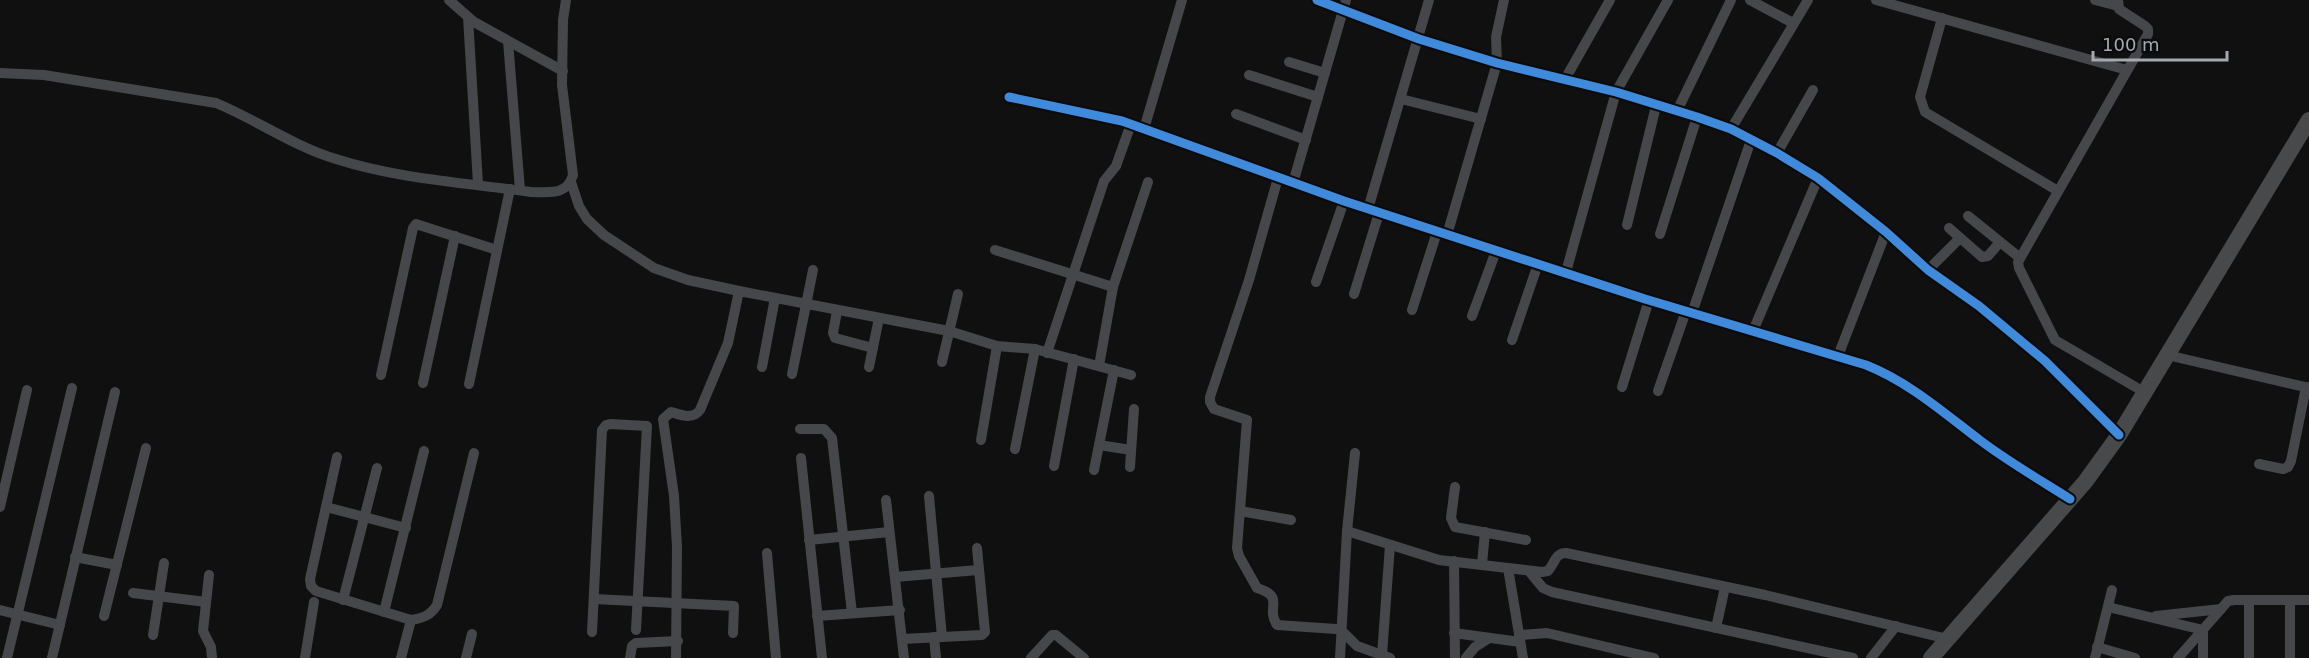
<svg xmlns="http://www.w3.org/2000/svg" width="2309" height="658" font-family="'DejaVu Sans',sans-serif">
	<rect width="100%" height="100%" fill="#101011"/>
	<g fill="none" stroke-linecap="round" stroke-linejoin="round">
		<g stroke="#45474a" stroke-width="10">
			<path d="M449,0L474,22L563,71"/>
			<path d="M1317,0L1419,39L1497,63L1616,92L1697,117L1731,129L1777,153L1818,178L1886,232L1928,270L1979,306L2045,361L2119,435"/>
			<path d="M1750,0L1793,23"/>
			<path d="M1876,0L2127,70"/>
			<path d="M2095,0L2118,6"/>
			<path d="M2118,0L2119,9L2145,26L2148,29V34L2022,255L2018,262L2019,268L2055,340L2144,392"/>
			<path d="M468,17L478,184"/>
			<path d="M1942,18L1920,97L1925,112L2058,191"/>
			<path d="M508,41L520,190"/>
			<path d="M1289,62L1325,73"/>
			<path d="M0,73L44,75L216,103C257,120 293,146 336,159C398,179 467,183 531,192C549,192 567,196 573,175L562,85L563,20L566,0"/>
			<path d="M1249,75L1318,97"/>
			<path d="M1564,81L1610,0"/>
			<path d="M1009,97L1122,121L1344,201L1645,299L1866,365C1909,382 1944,413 1981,441C2009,462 2040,480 2070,499"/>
			<path d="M1401,99L1481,119"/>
			<path d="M1677,111L1731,0"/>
			<path d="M1236,114L1306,140"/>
			<path d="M1144,129L1182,0"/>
			<path d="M1731,129L1808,0"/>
			<path d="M1777,153L1813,90"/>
			<path d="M1278,178L1249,280L1210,397V402L1214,409L1247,420L1237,548L1239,556L1257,588C1286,597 1265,607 1277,625L1336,629L1341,630L1357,646L1390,658"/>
			<path d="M571,182L579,206L587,219L604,235L654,268L688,280L739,291L949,331L997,346L1035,349L1131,375"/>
			<path d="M1293,183L1346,0"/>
			<path d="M1368,209L1429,0"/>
			<path d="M1968,216L2020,258"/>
			<path d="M1627,225L1656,106"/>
			<path d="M1949,228L1982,257L1988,256L2000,242"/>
			<path d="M1660,234L1697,117"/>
			<path d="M1447,235L1497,63L1496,37L1504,0"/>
			<path d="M995,250L1113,287"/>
			<path d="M1928,270L1960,238"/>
			<path d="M1566,272L1616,92L1668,0"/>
			<path d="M1316,282L1344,201"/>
			<path d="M1354,294L1379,213"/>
			<path d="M1412,310L1437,232"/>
			<path d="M837,311L833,333L835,338L873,348"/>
			<path d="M1692,313L1751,140"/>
			<path d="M1472,316L1496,251"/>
			<path d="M1753,331L1818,178"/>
			<path d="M1512,340L1538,264"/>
			<path d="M1047,353L1104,181L1116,166L1131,124"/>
			<path d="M2167,355L2309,388"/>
			<path d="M1838,356L1886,232"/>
			<path d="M942,362L958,294"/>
			<path d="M1099,366L1113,287L1148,182"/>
			<path d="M762,367L775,298"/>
			<path d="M869,367L879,318"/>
			<path d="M792,374L813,270"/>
			<path d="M381,375L413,228L416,224L497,250"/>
			<path d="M423,383L455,236"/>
			<path d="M469,384L510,189"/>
			<path d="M1622,387L1649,300"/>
			<path d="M1658,391L1686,311"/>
			<path d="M800,429H824L832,438L852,613"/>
			<path d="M981,440L997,346"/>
			<path d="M1099,445L1131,450"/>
			<path d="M1015,449L1035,349"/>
			<path d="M337,457L310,579L311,586L316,591L411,620C423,618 430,616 437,605L474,453"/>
			<path d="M801,458L822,658"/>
			<path d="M2259,464L2283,469L2288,467L2291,461L2306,387"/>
			<path d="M1054,466L1074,359"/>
			<path d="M1130,467L1134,409"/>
			<path d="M1094,470L1114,370"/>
			<path d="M1455,487L1451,518L1455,527L1526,540"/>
			<path d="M929,496L942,637"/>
			<path d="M886,500L904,658"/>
			<path d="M0,507L27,390"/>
			<path d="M326,507L406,528"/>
			<path d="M1240,511L1291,520"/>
			<path d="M1347,531L1439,560L1542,572L1548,571C1555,563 1555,553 1566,553L1765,595L1948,639"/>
			<path d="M809,540L889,532"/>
			<path d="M767,553L776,658"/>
			<path d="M75,557L117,565"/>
			<path d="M1454,561L1455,658"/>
			<path d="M1482,564L1485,532"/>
			<path d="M1508,568L1523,658"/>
			<path d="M1529,571L1543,588L1552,592L1853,658"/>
			<path d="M209,575L203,631L211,647L212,658"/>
			<path d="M895,577L978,570"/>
			<path d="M133,593L206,602"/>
			<path d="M594,599L734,606L733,633"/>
			<path d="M343,600L377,468"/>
			<path d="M2249,600V658"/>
			<path d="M2108,607L2203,630V658"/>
			<path d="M0,610L60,625"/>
			<path d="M384,612L424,451"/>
			<path d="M104,616L146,448"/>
			<path d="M817,616L900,610"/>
			<path d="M2156,616L2221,609"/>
			<path d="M1716,628L1725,587"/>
			<path d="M592,632L602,430L606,425L610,424L647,426L636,630"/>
			<path d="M1454,633L1520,642"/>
			<path d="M153,635L164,563"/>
			<path d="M1519,635L1547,633L1654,658"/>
			<path d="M934,637L936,658"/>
			<path d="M902,639L982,635L985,632L977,548"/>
			<path d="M2097,647L2135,658"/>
			<path d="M1382,655L1390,545"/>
			<path d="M7,658L72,388"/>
			<path d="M52,658L115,392"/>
			<path d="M305,658L314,602"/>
			<path d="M401,658L411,620"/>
			<path d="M466,658L472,634"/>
			<path d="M630,658L632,646L636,643L678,641"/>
			<path d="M676,658L677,547L674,496L663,419L671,412C681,415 693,420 700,410L728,343L739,291"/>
			<path d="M1031,658L1052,635H1056L1084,658"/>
			<path d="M1340,658L1347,531L1355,453"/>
			<path d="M1466,658L1475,647L1489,638"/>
			<path d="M1871,658L1896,626"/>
			<path d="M2095,658L2112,590"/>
			<path d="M2178,658L2228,601L2234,600H2309"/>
			<path d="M2290,658V600"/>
		</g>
		<path stroke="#48494b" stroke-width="16" d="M1931,658L2085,482L2119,435L2309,120"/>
		<g stroke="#0b0b0c" stroke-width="13">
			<g id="cycleway">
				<path d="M1317,0L1419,39L1497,63L1616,92L1697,117L1731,129L1777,153L1818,178L1886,232L1928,270L1979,306L2045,361L2119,435"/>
				<path d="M1009,97L1122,121L1344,201L1645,299L1866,365C1909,382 1944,413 1981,441C2009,462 2040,480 2070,499"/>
			</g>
		</g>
		<use href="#cycleway" stroke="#408adc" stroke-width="9"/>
	</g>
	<path d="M2093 51v9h134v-9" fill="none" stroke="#a3a9b1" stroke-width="3"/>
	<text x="2102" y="51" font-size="18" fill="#a3a9b1" stroke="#0b0b0c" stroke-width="4.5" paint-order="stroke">100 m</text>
</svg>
